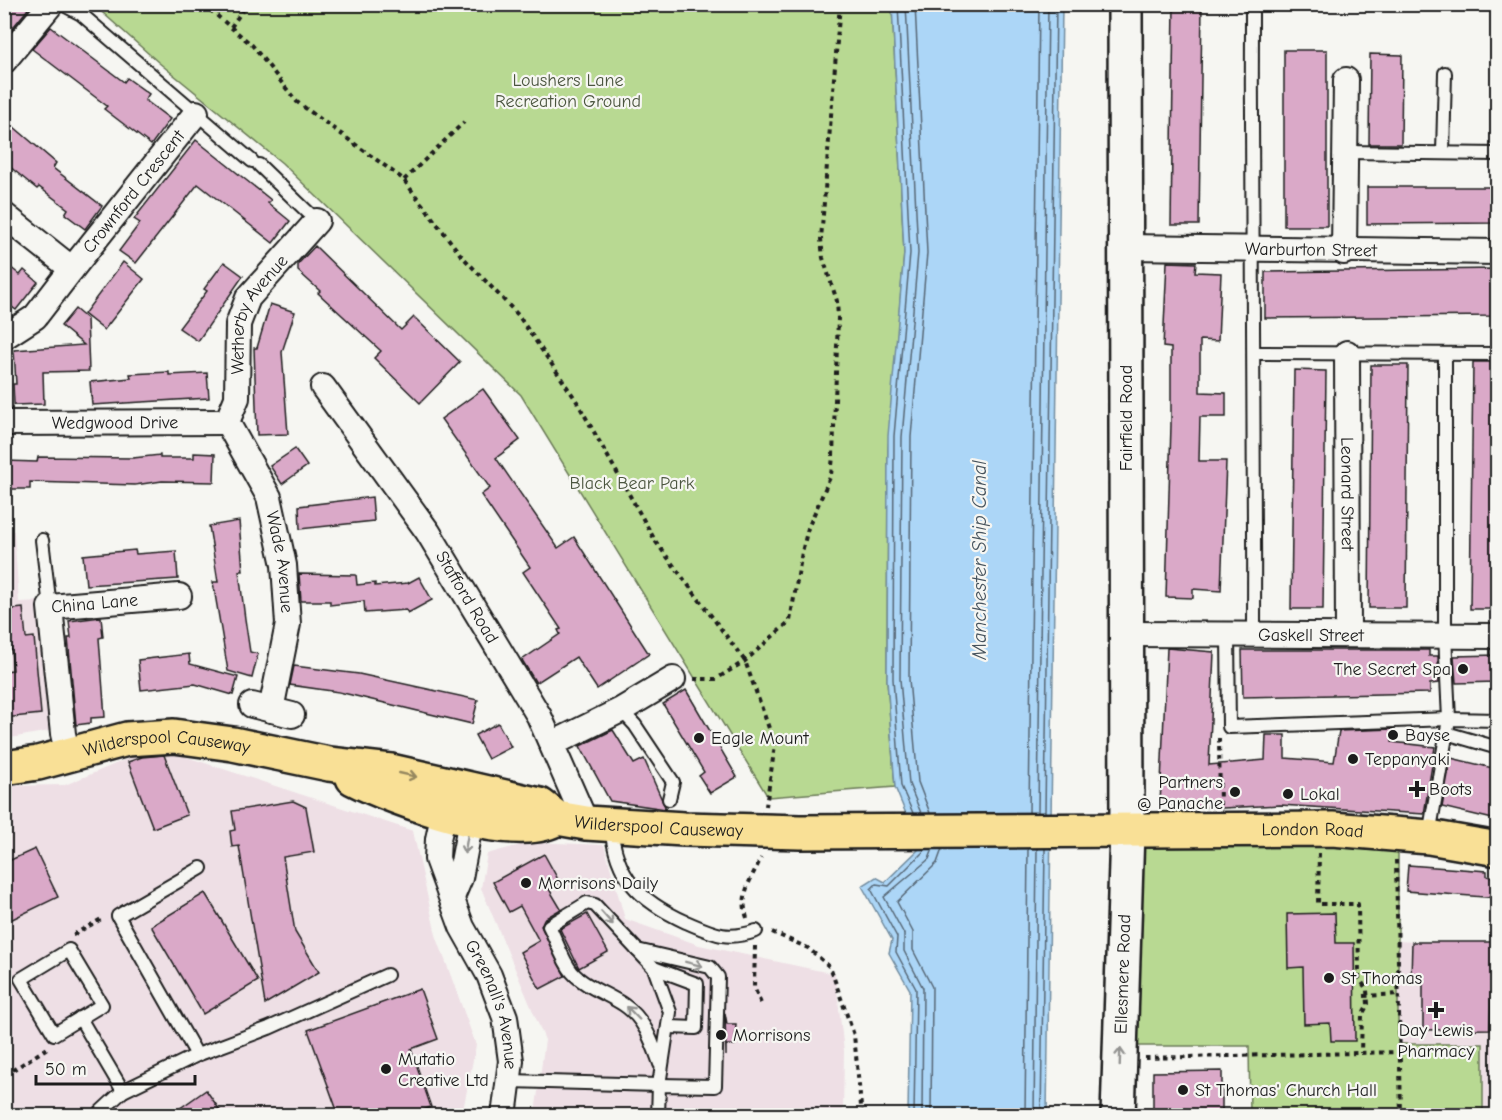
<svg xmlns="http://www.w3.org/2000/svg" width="1502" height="1120" font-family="'Comic Neue',sans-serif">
	<rect width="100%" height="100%" fill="#f6f6f2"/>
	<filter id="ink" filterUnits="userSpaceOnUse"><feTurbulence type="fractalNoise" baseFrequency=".0167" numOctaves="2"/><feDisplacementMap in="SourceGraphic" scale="12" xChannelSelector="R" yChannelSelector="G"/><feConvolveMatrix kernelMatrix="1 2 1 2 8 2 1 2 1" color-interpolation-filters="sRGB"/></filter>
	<g filter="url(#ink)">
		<g fill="#eedfe5">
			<path d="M4,531H14L19,602L42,601L55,730L5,739Z"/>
			<path d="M156,747L413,831L436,935L476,1045L462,1115H5L4,786L65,785Z"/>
			<path d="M531,842L604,845L625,919L699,945L835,974L844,1051L843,1115H530L536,1106L545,1040L481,888L487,854Z"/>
			<path d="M1398,941L1497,947V1115H1483V1044L1398,1045Z"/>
		</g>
		<g fill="#b8d992" stroke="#6a7a57" stroke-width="1.5">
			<path d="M94,5H892L904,253L888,450L887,680L895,787L768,797L521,395L282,163L158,62Z"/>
			<path d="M1398,836V1044H1483V1115H1250L1249,1046H1136V837Z"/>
		</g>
		<path fill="#acd6f7" stroke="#728c9f" stroke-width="1.5" d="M892,5H1062L1047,1115H908L910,990L889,953L892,940L862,886L876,877L885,882L920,848L895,787L887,680L888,436L904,253Z"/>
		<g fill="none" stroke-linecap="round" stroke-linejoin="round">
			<g stroke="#566674" stroke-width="1.5">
				<path d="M898,4L910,253L894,436L893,679L901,786L913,813"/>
				<path d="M906,4L918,253L902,437L900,679L909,784L921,813"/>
				<path d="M915,4L927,253L911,437L909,679L918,782L930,813"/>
				<path d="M1029,813L1039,4"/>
				<path d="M1038,813L1048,4"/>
				<path d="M1045,813L1056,4"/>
				<path d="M914,1116L916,989L896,952L897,937L871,889L876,884L889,886L926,849"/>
				<path d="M922,1116L923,988L904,951V934L884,897L929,859L933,849"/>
				<path d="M931,1116L932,987L913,950V932L897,902L937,863L942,849"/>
				<path d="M1025,1116L1028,849"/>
				<path d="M1034,1116L1037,849"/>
				<path d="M1041,1116L1045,849"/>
			</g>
		</g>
		<g fill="#daa9c8" stroke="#1c1c1c" stroke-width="1.5">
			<path d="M4,4H21L28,9L10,31L4,27Z"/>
			<path d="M1174,4H1202L1199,225H1171Z"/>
			<path d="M51,27L124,82L127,78L149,94L145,100L170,119L151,145L104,109L107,106L32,49Z"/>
			<rect x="1284" y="50" width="43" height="176"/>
			<path d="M1370,54L1402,55L1401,144H1369Z"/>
			<path d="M14,127L56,163L53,168L102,206L85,229L65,214L68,209L39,187L37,189L4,162V139Z"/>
			<path d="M196,140L271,200L268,203L290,221L273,243L198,184L136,263L119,251L140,223L134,219Z"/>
			<path d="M1367,187H1497V223L1367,224Z"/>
			<path d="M315,246L401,330L414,317L460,362L420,403L374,358L381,351L318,293L320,291L298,271V264Z"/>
			<path d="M4,262L20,275L24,270L38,282L16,310L4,301Z"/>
			<path d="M123,262L144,279L104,330L84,314Z"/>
			<path d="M224,262L243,276L198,341L179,328L207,291L204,289Z"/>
			<path d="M1167,262L1196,263L1195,272L1221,273L1218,341L1200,340V392L1226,393V417H1200L1199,461H1226L1221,591L1193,589V598L1166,597L1171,425V348L1163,347Z"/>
			<path d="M1497,269V316L1265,318V272Z"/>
			<path d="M270,304L295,312L282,352L288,434L257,435L254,348H257Z"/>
			<path d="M75,309L87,319L89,371L43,372L44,404L14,405L13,384H16L14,350L84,345L61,326Z"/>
			<path d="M1473,362H1497V609H1470Z"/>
			<path d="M1371,365H1408L1406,608H1369Z"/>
			<path d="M1294,370L1326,371L1323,609H1291Z"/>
			<path d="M169,372V375L207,373L209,398L92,405L90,382L131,378L130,374Z"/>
			<path d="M483,389L520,440L496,458L558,548L574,537L649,654L597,689L576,657L536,683L522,660L560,634L558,630L561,629L523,572L530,567L481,495L490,488L441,419Z"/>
			<path d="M295,449L307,466L282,484L270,466Z"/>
			<path d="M194,453L215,454L214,482L162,481L135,485L30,482V489H5L6,461L37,462L38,457L133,458L160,455V458H194Z"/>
			<path d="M372,497L374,521L300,529L299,506Z"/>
			<path d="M239,521L243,571H239L245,619L250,652L258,654L252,678L228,671L213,582H218L209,526Z"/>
			<path d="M135,550L136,554L176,551L178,579L86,585L83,555Z"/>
			<path d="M299,574L356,575L357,585L375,583V586L408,583L419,577L432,600L408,613L406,610L365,613L364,601L330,605V601H301Z"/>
			<path d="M23,608L26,638L34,637L41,714L4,718V671L13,670L9,629L4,630V610Z"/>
			<path d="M101,617L103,637L99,638L105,717L91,718V723L76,725L68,638H71L69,621Z"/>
			<path d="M1167,648L1214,652L1209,765L1265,760L1266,735H1285V758L1334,762L1339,731L1393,729L1392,742L1435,747L1424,814L1280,805L1223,808L1160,805Z"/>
			<path d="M1242,650H1429V656H1438L1439,683L1430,684V693L1243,697Z"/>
			<path d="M189,654L190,664L238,677L233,695L195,684L141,690L138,660Z"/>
			<path d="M1497,655V682L1456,683L1454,656Z"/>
			<path d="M294,666L359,674L478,700L472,724L339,692L290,685Z"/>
			<path d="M686,690L737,777L710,793L699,776L704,772L663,704Z"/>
			<path d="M498,723L511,747L488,759L475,735Z"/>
			<path d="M613,730L634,764L644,759L666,809L610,801L580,746Z"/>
			<path d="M164,755L187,815L153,828L128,762L142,757Z"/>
			<path d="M1451,758L1497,769V820L1442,807Z"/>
			<path d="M293,801L306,807L314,852L283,857L295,932L319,972L265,1004L239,846L232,847L230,831L235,830L232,811Z"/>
			<path d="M35,849L58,897L4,923V863Z"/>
			<path d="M544,854L560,883L549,889L561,909L544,919L541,926L565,976L540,989L520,952L539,941L520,906L509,912L493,882Z"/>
			<path d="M1408,865L1487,871V876L1497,879V898L1406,891Z"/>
			<path d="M205,893L258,981L203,1014L151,926Z"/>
			<path d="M1335,913L1336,943H1354L1355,1041H1331L1330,1023L1304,1024L1303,967L1288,968L1287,914Z"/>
			<path d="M587,914L608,952L579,968L560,929Z"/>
			<path d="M1412,942H1497V972H1492L1490,1029L1423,1030V980L1411,979Z"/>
			<path d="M420,989L438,1039L411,1049L431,1107L407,1116H339L308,1030Z"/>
			<path d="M725,1013L727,1024H736L735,1045H726V1056Z"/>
			<path d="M1222,1071V1112L1153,1113V1072Z"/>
			<path d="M206,1090L224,1116H169Z"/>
		</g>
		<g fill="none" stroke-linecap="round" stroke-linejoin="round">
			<g stroke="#1c1c1c" stroke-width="16">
				<g id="lane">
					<path d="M62,4L81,14L252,161"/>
					<path d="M1252,13C1251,220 1255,427 1254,634"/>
					<path d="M1345,152L1498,154"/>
					<path d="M1443,153L1445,73"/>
					<path d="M259,165L317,221"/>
					<path d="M1255,353L1498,354"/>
					<path d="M42,540L50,607"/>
					<path d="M1228,635L1229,727L1449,719L1498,720"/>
					<path d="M621,710L635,725L673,782L669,799"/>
					<path d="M1446,733L1498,748"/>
					<path d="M611,825C615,878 640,901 686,922C714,934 726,941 756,931"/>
					<path d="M1429,835L1449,719L1445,635V354"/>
					<path d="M69,950L102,1005L54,1034L21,979Z"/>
					<path d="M637,950L710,967L718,977L715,1086L659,1085L658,1116"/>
					<path d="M654,968L697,984L696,1028L670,1027"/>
					<path d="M80,1018L123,1091"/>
					<path d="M197,1055L118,916L201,868"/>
					<path d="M510,1081L659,1085L670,1012L654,968L595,905L587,903L549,926C556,939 562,960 572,972C585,987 608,994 624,1005C645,1019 652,1042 660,1064"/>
					<path d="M96,1116L123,1091L197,1055L269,1028L387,975"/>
				</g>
			</g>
			<g stroke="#1c1c1c" stroke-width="28">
				<g id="street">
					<path d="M4,61L51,4"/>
					<path d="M4,215L72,269L35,317L4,337"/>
					<path id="s1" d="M1125,247L1498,252"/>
					<path d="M1344,252L1346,80"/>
					<path id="s2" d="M72,269L196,113"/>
					<path id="s3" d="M1347,353L1348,634"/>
					<path id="s4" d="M323,387L428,532L539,716L586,823"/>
					<path id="s5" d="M227,422L269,497L284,565L288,624L271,710"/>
					<path id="s6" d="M227,422L237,398L238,324L248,298L317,221"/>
					<path id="s7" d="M4,423L227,422"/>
					<path id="s8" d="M1127,634L1498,636"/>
					<path d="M252,705L292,715"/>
					<path d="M552,744L621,710L673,679"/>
					<path id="s9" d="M68,755L63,734L50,607L179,596"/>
					<path id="s10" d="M447,799L438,839L437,859L462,927L489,975L505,1017L511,1061L504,1116"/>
					<path d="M452,897L460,878L474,804"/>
				</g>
			</g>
			<g stroke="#1c1c1c" stroke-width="38">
				<g id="secondary">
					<path id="s11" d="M1118,1116L1127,831L1125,4"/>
				</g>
			</g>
			<g stroke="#1c1c1c" stroke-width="38">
				<g id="highway">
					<path id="s12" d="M4,768L38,763L127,739L174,736L233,744L329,764L391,771L540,805L557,818L586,823L684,829L800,832L1332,829L1429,837L1498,849"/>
					<path d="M353,778C394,799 518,845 557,818"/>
				</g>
			</g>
			<g stroke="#1c1c1c" stroke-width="4" stroke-dasharray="4.5 4.5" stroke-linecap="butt">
				<path d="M203,4L252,45L297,102L403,179L460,254L518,315L576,400L656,542L745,661L775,745L766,806"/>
				<path d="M231,27L247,4"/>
				<path d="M404,180L464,122"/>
				<path d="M694,679H716L745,661L790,621L802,552L808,528L831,475L833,456L838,318L837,301L823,258L821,239L840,4"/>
				<path d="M1219,738L1220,805"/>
				<path d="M1319,853L1318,904H1358L1359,978L1367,990L1368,1004L1362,1015L1361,1053"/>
				<path d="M1396,860L1401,1116"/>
				<path d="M747,918C739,893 752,878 761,858"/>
				<path d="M772,932L808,948L830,967L854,1035L862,1116"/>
				<path d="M73,935L103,918"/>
				<path d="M755,946L754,987L762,1006"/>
				<path d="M1364,996L1399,994"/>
				<path d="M1145,1058L1400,1052"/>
				<path d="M5,1075L49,1047"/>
				<path d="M28,1111L41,1116"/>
			</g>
			<use href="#lane" stroke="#f6f6f2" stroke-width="12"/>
			<use href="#street" stroke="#f6f6f2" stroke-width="24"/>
			<use href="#secondary" stroke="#f6f6f2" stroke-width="33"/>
			<use href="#highway" stroke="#f9e096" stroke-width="33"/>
		</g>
		<defs><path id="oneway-shaft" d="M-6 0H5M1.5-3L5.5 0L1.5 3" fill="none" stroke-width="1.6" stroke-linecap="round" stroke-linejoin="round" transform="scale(1.5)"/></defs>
		<use stroke="#96885f" href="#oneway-shaft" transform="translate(408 775) rotate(13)"/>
		<g stroke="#949492">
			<use href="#oneway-shaft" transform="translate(466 845) rotate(100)"/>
			<use href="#oneway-shaft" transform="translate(607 918) rotate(48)"/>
			<use href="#oneway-shaft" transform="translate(694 964) rotate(14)"/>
			<use href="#oneway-shaft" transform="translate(633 1013) rotate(-134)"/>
			<use href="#oneway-shaft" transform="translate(1120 1057) rotate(-88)"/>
		</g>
	</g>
	<g fill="#1c1c1c" stroke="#f6f6f2" stroke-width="2">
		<circle cx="1463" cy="669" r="6"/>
		<circle cx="1393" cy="735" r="6"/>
		<circle cx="699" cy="738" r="6"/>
		<circle cx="1353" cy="759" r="6"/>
		<path d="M1414 780h6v6h6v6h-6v6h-6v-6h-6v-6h6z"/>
		<circle cx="1235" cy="792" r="6"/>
		<circle cx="1288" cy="794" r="6"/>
		<circle cx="526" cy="883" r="6"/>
		<circle cx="1329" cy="978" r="6"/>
		<path d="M1433 1001h6v6h6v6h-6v6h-6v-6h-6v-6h6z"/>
		<circle cx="721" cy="1035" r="6"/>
		<circle cx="386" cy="1069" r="6"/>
		<circle cx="1183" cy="1090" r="6"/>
	</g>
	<g text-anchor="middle" stroke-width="4.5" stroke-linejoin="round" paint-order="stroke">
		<g font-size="18" fill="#4b553f" stroke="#f6f6f2">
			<text x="568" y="86">Loushers Lane<tspan x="568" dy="21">Recreation Ground</tspan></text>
			<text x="632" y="489">Black Bear Park</text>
		</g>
		<g font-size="18" fill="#1c1c1c" stroke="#f6f6f2">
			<text dy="6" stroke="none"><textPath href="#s2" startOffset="99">Crownford Crescent</textPath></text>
			<text dy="6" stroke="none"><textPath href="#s1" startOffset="186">Warburton Street</textPath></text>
			<text dy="6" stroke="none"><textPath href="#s6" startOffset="116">Wetherby Avenue</textPath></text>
			<text transform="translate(1126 418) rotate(-90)" y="6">Fairfield Road</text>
			<text dy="6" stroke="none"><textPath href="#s7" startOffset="111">Wedgwood Drive</textPath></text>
			<text dy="6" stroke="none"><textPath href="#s3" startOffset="141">Leonard Street</textPath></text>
			<text dy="6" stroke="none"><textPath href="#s5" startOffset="152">Wade Avenue</textPath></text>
			<text dy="6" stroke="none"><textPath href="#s4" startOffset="255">Stafford Road</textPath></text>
			<text dy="6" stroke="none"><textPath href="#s9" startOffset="194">China Lane</textPath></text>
			<text dy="6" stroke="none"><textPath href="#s8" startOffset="184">Gaskell Street</textPath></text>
			<text dy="6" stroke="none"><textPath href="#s12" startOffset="166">Wilderspool Causeway</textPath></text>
			<text dy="6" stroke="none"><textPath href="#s12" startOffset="670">Wilderspool Causeway</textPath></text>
			<text dy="6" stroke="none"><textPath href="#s12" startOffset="1324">London Road</textPath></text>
			<text dy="6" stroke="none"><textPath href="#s11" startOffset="142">Ellesmere Road</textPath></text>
			<text dy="6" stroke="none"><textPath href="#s10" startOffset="218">Greenall's Avenue</textPath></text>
		</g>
		<g font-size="18" fill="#1c1c1c" stroke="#f6f6f2" text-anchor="start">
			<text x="1451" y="675" text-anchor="end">The Secret Spa</text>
			<text x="1405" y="741">Bayse</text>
			<text x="711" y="744">Eagle Mount</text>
			<text x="1365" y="765">Teppanyaki</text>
			<text x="1223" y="788" text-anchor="end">Partners<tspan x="1223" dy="21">@ Panache</tspan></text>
			<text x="1429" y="795">Boots</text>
			<text x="1300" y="800">Lokal</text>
			<text x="538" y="889">Morrisons Daily</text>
			<text x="1341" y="984">St Thomas</text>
			<text x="1436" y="1036" text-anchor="middle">Day Lewis<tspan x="1436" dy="21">Pharmacy</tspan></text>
			<text x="733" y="1041">Morrisons</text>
			<text x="398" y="1065">Mutatio<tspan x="398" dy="21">Creative Ltd</tspan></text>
			<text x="1195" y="1096">St Thomas' Church Hall</text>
		</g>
		<g font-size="20" font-style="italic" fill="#47545e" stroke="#f6f6f2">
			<text transform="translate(979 560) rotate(-90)" y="7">Manchester Ship Canal</text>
		</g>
	</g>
	<rect width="1502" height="1120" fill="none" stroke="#f6f6f2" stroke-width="24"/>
	<rect x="12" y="12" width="1478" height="1096" fill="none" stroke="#1c1c1c" stroke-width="2" filter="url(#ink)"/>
	<path d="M36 1075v9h159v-9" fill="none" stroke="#1c1c1c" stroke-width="3"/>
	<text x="45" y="1075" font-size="18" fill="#1c1c1c" stroke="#f6f6f2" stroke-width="4.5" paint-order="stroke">50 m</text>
</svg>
